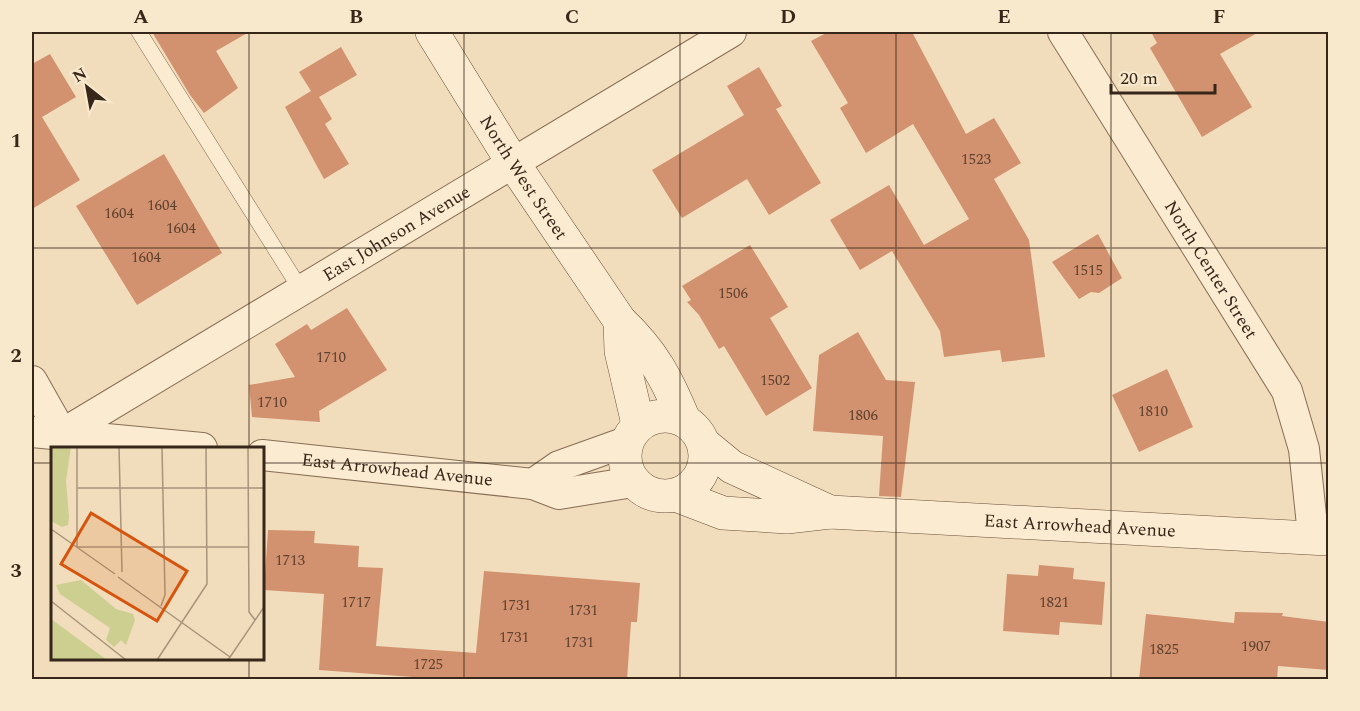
<svg xmlns="http://www.w3.org/2000/svg" width="1360" height="711" font-family="Spectral,serif">
	<rect width="100%" height="100%" fill="#f1ddbc"/>
	<g fill="#d2916f">
		<path d="M152,32H249L216,51L238,88L204,113L190,95Z"/>
		<path d="M828,32H912L966,134L994,118L1021,163L994,179L1029,240L1045,357L1002,362L1000,350L944,357L940,331L892,251L860,270L830,220L889,185L924,245L969,219L913,124L866,153L840,108L848,103L811,41Z"/>
		<path d="M1151,32H1259L1220,54L1252,107L1202,137L1150,48L1157,43Z"/>
		<path d="M341,47L357,75L319,97L332,119L325,124L349,164L324,179L285,107L311,91L299,72Z"/>
		<path d="M50,54L76,97L42,117L80,180L32,209V64Z"/>
		<path d="M759,67L782,106L776,109L821,183L769,215L747,179L682,218L652,170L744,115L727,86Z"/>
		<path d="M164,154L222,253L137,305L76,206Z"/>
		<path d="M1098,234L1122,278L1099,293L1091,292L1079,299L1052,262Z"/>
		<path d="M750,245L788,307L770,318L812,388L766,416L724,346L719,349L699,315L687,302L691,300L682,286Z"/>
		<path d="M347,308L387,370L319,411L320,422L252,417L249,385L295,377L275,344L307,324L311,330Z"/>
		<path d="M858,332L886,380L915,382L901,497L879,496L883,436L813,431L819,355Z"/>
		<path d="M1167,369L1193,427L1139,452L1112,395Z"/>
		<path d="M268,530L315,531L314,543L359,546L358,567L383,568L376,646L476,653L484,571L640,583L637,622H631L627,680H412L413,677L319,670L324,594L264,590Z"/>
		<path d="M1039,565L1074,568L1073,579L1105,582L1102,625L1060,622L1059,635L1003,631L1007,574L1038,576Z"/>
		<path d="M1235,612L1283,613L1282,616L1329,622V670L1278,666L1277,680L1183,677V680H1139L1146,614L1234,623Z"/>
	</g>
	<g fill="none" stroke-linecap="round" stroke-linejoin="round">
		<g stroke="#896d55" stroke-width="16">
			<path id="lane" d="M139,32L301,290"/>
		</g>
		<g stroke="#896d55" stroke-width="32">
			<g id="street">
				<path id="s1" d="M1063,32L1287,391L1304,449L1312,525"/>
				<path d="M32,381L62,434"/>
				<path d="M32,432L202,448"/>
				<path id="s2" d="M62,434L731,32"/>
				<path id="s3" d="M262,455L533,484L559,494L633,482"/>
				<path d="M533,484L559,466L626,442"/>
			</g>
		</g>
		<g stroke="#6b4e38" stroke-width="34">
			<g id="secondary">
				<path id="s4" d="M432,32L513,163L620,321C653,352 667,379 684,420"/>
				<path d="M620,321L621,351L638,424"/>
				<circle cx="665" cy="456" r="40"/>
				<path d="M704,444L732,467L830,512"/>
				<path id="s5" d="M676,495L723,513L787,517L830,512L1328,539"/>
			</g>
		</g>
		<use href="#lane" stroke="#fbebd0" stroke-width="15"/>
		<use href="#street" stroke="#fbebd0" stroke-width="30"/>
		<use href="#secondary" stroke="#fbebd0" stroke-width="33"/>
	</g>
	<path fill="none" stroke="#37261a" stroke-width="1.5" stroke-opacity="0.55" d="M249,32V448M464,32V680M680,32V680M896,32V680M1111,32V680M32,248H1328M32,463H52M262,463H1328M249,658V680"/>
	<g text-anchor="middle" stroke-width="4.5" stroke-linejoin="round" paint-order="stroke">
		<g font-size="15" fill="#5e412f">
			<text x="976" y="164">1523</text>
			<text x="162" y="210">1604</text>
			<text x="119" y="218">1604</text>
			<text x="181" y="233">1604</text>
			<text x="146" y="262">1604</text>
			<text x="1088" y="275">1515</text>
			<text x="733" y="298">1506</text>
			<text x="331" y="362">1710</text>
			<text x="775" y="385">1502</text>
			<text x="272" y="407">1710</text>
			<text x="1153" y="416">1810</text>
			<text x="863" y="420">1806</text>
			<text x="290" y="565">1713</text>
			<text x="356" y="607">1717</text>
			<text x="1054" y="607">1821</text>
			<text x="516" y="610">1731</text>
			<text x="583" y="615">1731</text>
			<text x="514" y="642">1731</text>
			<text x="579" y="647">1731</text>
			<text x="1256" y="651">1907</text>
			<text x="1164" y="654">1825</text>
			<text x="428" y="669">1725</text>
		</g>
		<g font-size="18" fill="#37261a" stroke="#f8e8cc">
			<text dy="6" stroke="none"><textPath href="#s4" startOffset="172">North West Street</textPath></text>
			<text dy="6" stroke="none"><textPath href="#s2" startOffset="390">East Johnson Avenue</textPath></text>
			<text dy="6" stroke="none"><textPath href="#s1" startOffset="280">North Center Street</textPath></text>
			<text dy="6" stroke="none"><textPath href="#s3" startOffset="136">East Arrowhead Avenue</textPath></text>
			<text dy="6" stroke="none"><textPath href="#s5" startOffset="408">East Arrowhead Avenue</textPath></text>
		</g>
	</g>
	<g transform="translate(51 447)">
		<rect width="213" height="213" fill="#f1ddbc"/>
		<path d="M0,0H20L15,34L18,70L17,78L11,80L0,74ZM30,133L65,162L82,167L84,173L75,198L70,193L63,200L55,193L59,181L9,147L5,138ZM0,172L56,213H0Z" fill="#cccf90"/>
		<path fill="none" stroke="#a7947b" stroke-width="1.5" d="M26,0V100M68,0L71,125M197,0L198,165L204,173M27,41H213M0,82L64,127M26,100H198M67,130L179,210M0,154L75,213M110,159L114,148L111,0M106,213L156,137L155,0M177,213L213,160"/>
		<path fill="#d6540d" fill-opacity="0.15" stroke="#d6540d" stroke-width="3" d="M40,66L136,124L106,174L10,117Z"/>
		<rect width="213" height="213" fill="none" stroke="#37261a" stroke-width="3"/>
	</g>
	<rect width="1360" height="711" fill="none" stroke="#f8e8cc" stroke-width="66"/>
	<g transform="translate(87 87) rotate(329)" stroke="#f8e8cc" stroke-width="4.5" paint-order="stroke">
	<path d="M0-4.5L10 22L0 15L-10 22Z" fill="#37261a"/>
	<text y="-9" font-size="16" font-weight="bold" text-anchor="middle" fill="#37261a">N</text>
	</g>
	<path d="M1111 84v9h104v-9" fill="none" stroke="#37261a" stroke-width="3"/>
	<text x="1120" y="84" font-size="18" fill="#37261a" stroke="#f8e8cc" stroke-width="4.5" paint-order="stroke">20 m</text>
	<rect x="33" y="33" width="1294" height="645" fill="none" stroke="#37261a" stroke-width="2"/>
	<g font-size="20" text-anchor="middle" font-weight="bold" fill="#37261a">
		<text x="141" y="23">A</text>
		<text x="356" y="23">B</text>
		<text x="572" y="23">C</text>
		<text x="788" y="23">D</text>
		<text x="1004" y="23">E</text>
		<text x="1219" y="23">F</text>
		<text x="16" y="147">1</text>
		<text x="16" y="362">2</text>
		<text x="16" y="577">3</text>
	</g>
</svg>
